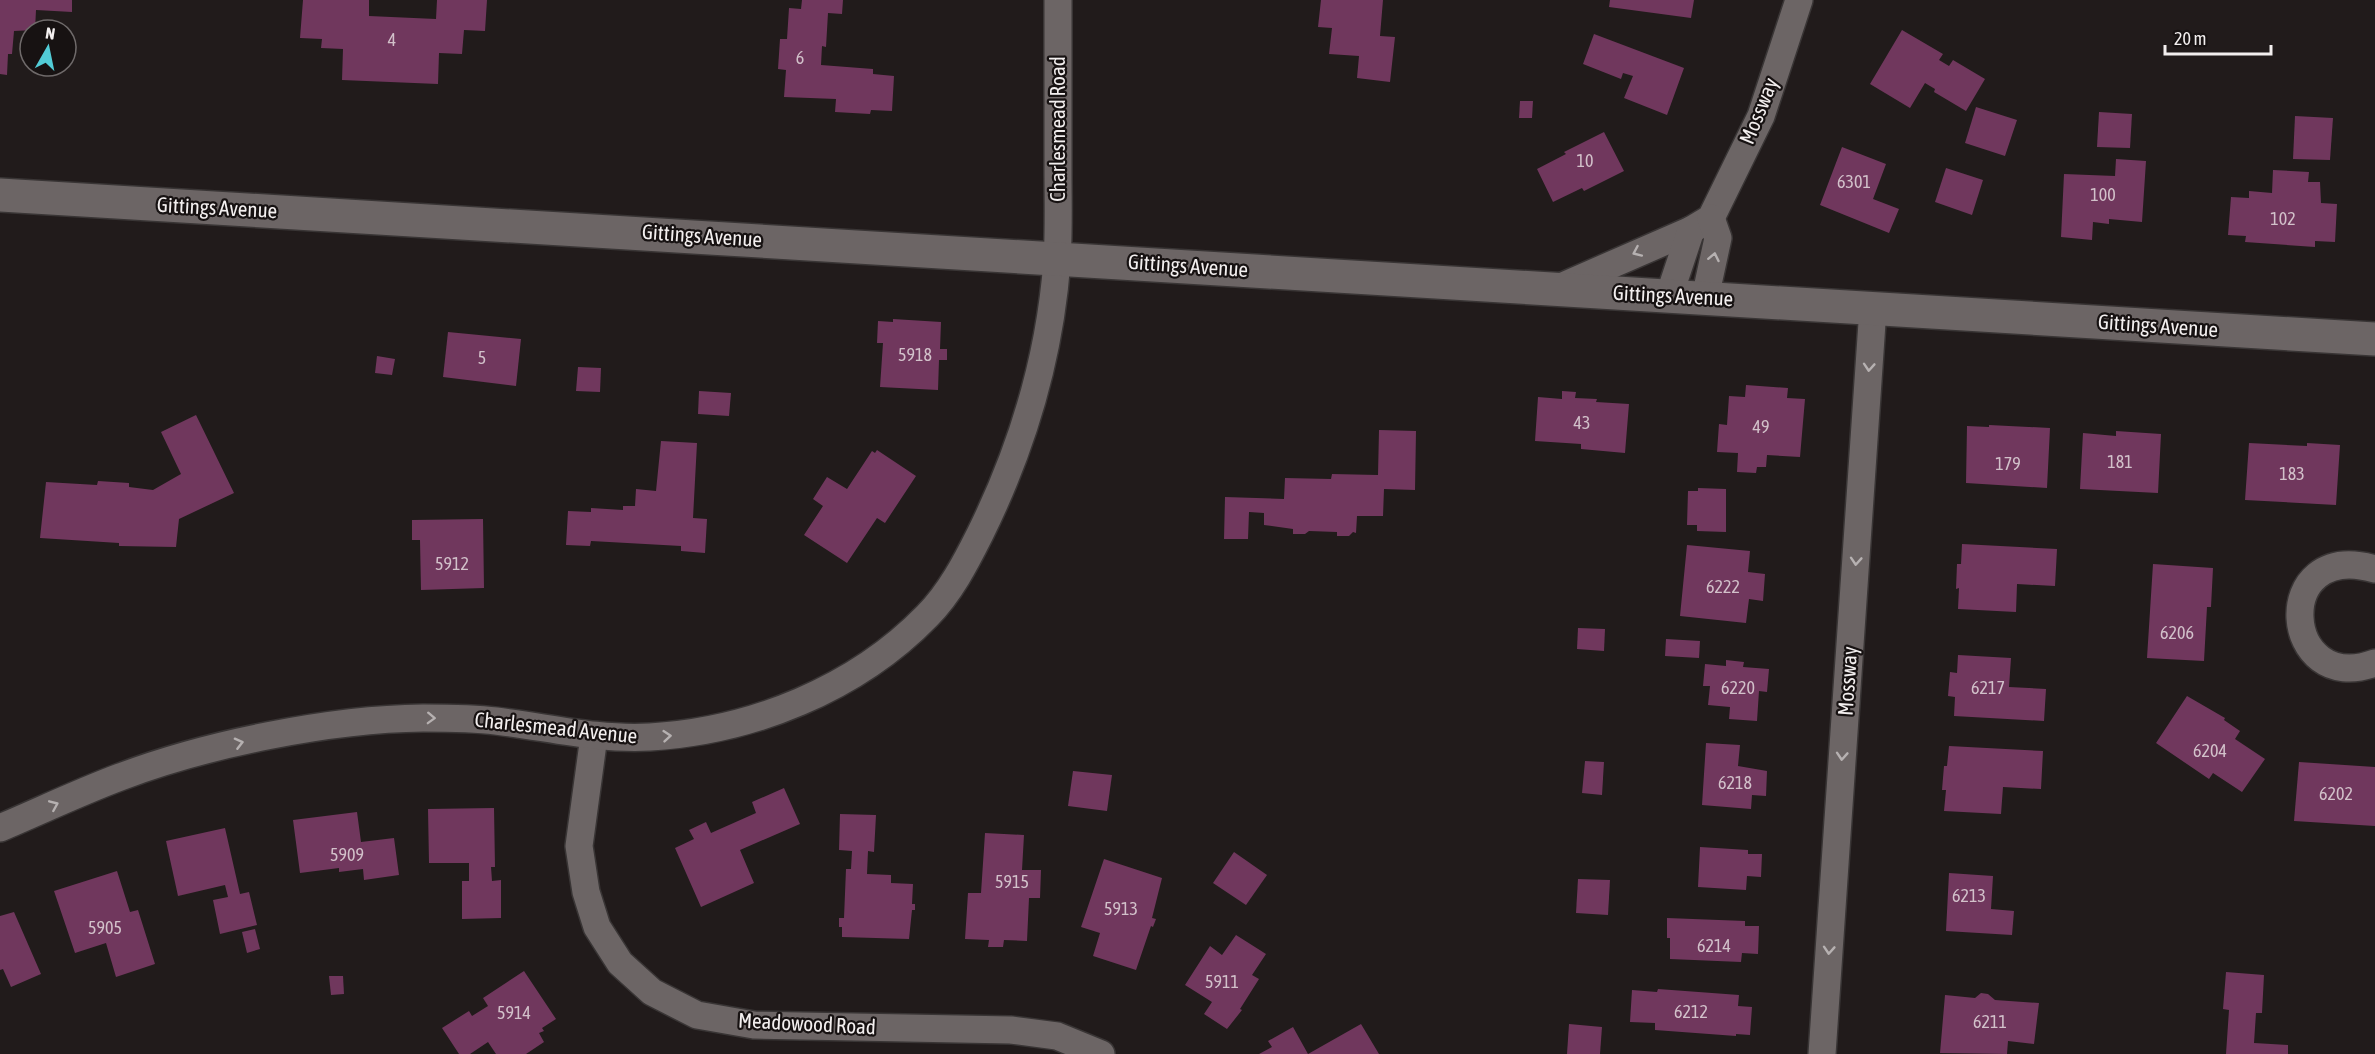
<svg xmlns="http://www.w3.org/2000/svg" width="2375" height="1054" font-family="'Asap Condensed',sans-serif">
	<rect width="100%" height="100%" fill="#211b1b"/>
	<g fill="#70375d">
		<path d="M0,0H72V12L36,10L35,30L14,31L12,54H8L7,75L0,74Z"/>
		<path d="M303,0H369V16L436,19L437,0H487L485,31L464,30L462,54L439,53L438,84L342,80L343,49L321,48L322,39L300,38Z"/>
		<path d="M802,0H843L842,14L828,13L826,47L822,46L821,65L873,69V74L894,76L892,111L871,110L870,114L835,112L836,99L784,97L786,70L778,69L780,39H787L789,8L801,9Z"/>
		<path d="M1321,0H1383L1380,36L1395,37L1390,82L1357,78L1359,56L1329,54L1332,28L1318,27Z"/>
		<path d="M1610,0H1694L1691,18L1609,7Z"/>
		<path d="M1902,30L1943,54L1939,60L1949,66L1953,60L1985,79L1966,111L1934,92L1935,89L1925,83L1910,108L1870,84Z"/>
		<path d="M1594,34L1684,68L1667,115L1624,98L1633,76L1623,73L1621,79L1583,64Z"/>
		<path d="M1520,101H1533L1532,118H1519Z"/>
		<path d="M1976,107L2017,120L2005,156L1965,143Z"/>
		<path d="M2099,112L2132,114L2130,148L2097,147Z"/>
		<path d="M2295,116L2333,118L2330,160L2293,159Z"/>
		<path d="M1604,132L1624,171L1584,191L1582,188L1553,202L1537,169L1566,154L1564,152Z"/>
		<path d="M1842,147L1886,164L1873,199L1899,209L1889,233L1820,205Z"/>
		<path d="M2116,159L2146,161L2142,222L2109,219V224L2093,222L2092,240L2061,237L2064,174L2115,176Z"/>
		<path d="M1946,168L1983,180L1972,215L1935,202Z"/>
		<path d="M2273,170L2309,172L2308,182H2320L2321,203L2337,204L2335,242L2315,241V247L2245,242L2246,236L2228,235L2231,197L2249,198V191L2272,193Z"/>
		<path d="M893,319L941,322L940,349H947V360H939L938,390L880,387L883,343H877L878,321L893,322Z"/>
		<path d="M448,332L521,339L516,386L443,377Z"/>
		<path d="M377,356L395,359L392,375L375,373Z"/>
		<path d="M578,367L601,368L600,392L576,391Z"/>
		<path d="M1746,385L1788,388L1787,398L1805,399L1800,457L1767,455L1766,467H1757L1756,473L1737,472L1738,453L1717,452L1719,424L1727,425L1729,396L1745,397Z"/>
		<path d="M699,391L731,393L729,416L698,414Z"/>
		<path d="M1562,391L1576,392L1575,398L1597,399L1596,402L1629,404L1625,453L1581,449V444L1535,441L1538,397L1562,399Z"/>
		<path d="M196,415L234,493L179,519L176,547L119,546V543L40,538L46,482L97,485L98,481L129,483V487L153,490L181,474L161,432Z"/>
		<path d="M1989,425L2050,428L2047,488L1966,483L1967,426L1989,427Z"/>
		<path d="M1379,430L1416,431L1415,490L1384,489L1383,516H1357L1356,533L1353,532L1349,536H1337V532L1309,531L1305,534H1293V529L1264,525V513L1249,512L1248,539H1224L1225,497L1284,499L1285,478L1331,479L1332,474L1378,475Z"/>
		<path d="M2116,431L2161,434L2158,493L2080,489L2083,433L2116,436Z"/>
		<path d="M661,441L697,443L693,518L707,519L705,553L681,551V546L591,541L590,546L566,545L568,511L591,512V508L623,510V506H635L636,489L656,491Z"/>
		<path d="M2249,443L2307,446V443L2340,445L2336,505L2245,500Z"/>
		<path d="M877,450L916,476L885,523L877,518L847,563L804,535L823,506L813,499L827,477L847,489L872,451L875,453Z"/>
		<path d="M1698,488L1726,489V532L1697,531V525H1687L1688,491H1698Z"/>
		<path d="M483,519L484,588L421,590L420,540H412V520Z"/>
		<path d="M1962,544L2057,549L2055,586L2017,584L2016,612L1958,609L1959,588L1956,589L1957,564H1961Z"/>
		<path d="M1687,545L1750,551L1748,572L1765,574L1763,601L1749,599L1746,623L1680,616Z"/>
		<path d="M2153,564L2213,568L2211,607H2207L2204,661L2147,658Z"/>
		<path d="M1578,628L1605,629L1604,651L1577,649Z"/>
		<path d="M1666,639L1700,641L1699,658L1665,656Z"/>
		<path d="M1958,655L2011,658L2009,687L2046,689L2044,721L1954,716L1955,697L1948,696L1950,672L1957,673Z"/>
		<path d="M1726,660L1744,662L1743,667L1769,669L1767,692L1759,691L1757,721L1729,719L1730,707L1708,705L1710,686H1703L1705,664L1726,666Z"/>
		<path d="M2187,696L2225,718L2224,720L2240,731L2235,739L2265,759L2242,792L2213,773L2209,779L2156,743Z"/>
		<path d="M1706,743L1740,745L1738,766L1767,771L1766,796L1752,795L1751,809L1702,805Z"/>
		<path d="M1949,746L2043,751L2041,789L2003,787L2001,814L1944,811L1946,790H1942L1944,766H1947Z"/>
		<path d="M1585,761L1604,762L1602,795L1582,793Z"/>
		<path d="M2299,762L2375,767V826L2294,821Z"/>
		<path d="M1073,771L1112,775L1107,811L1068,806Z"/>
		<path d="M784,788L800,824L740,850L754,883L701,907L675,848L694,839L689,830L706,822L711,833L756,813L752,802Z"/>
		<path d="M494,808L495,867H491L492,881L501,880V918L462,919V881H469V863H429L428,809Z"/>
		<path d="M357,812L361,842L394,838L399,875L364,880L363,869L339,872V868L300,873L293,820Z"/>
		<path d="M840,814L876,815L874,852L868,851L867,874L891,875V883L913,884L912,904H915V910H912L909,939L842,937V927H839V918H844L846,869H851L852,851L839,850Z"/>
		<path d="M225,828L240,894L249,892L257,925L220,934L213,900L228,897L225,885L178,896L166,841Z"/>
		<path d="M985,833L1024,835L1022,870H1041L1040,898H1029L1027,941L1004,940L1003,947H988L989,940L965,939L968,893H981Z"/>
		<path d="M1700,847L1748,850V854H1762L1761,877L1747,876L1746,890L1698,887Z"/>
		<path d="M1234,852L1267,875L1246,905L1213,883Z"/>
		<path d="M1104,859L1162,878L1152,918L1156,919L1153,927L1151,926L1136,970L1093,956L1100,933L1081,927Z"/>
		<path d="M117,871L130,912L138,910L155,964L116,977L106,943L75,953L54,891Z"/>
		<path d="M1949,873L1993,876L1991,909L2014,911L2012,935L1946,931Z"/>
		<path d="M1578,879L1610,880L1608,915L1576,913Z"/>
		<path d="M14,912L41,974L11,987L3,969L0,970V916Z"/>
		<path d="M1667,918L1745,921V926H1759L1758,954L1742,953L1741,962L1670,959V938H1667Z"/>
		<path d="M255,929L260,949L247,953L242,932Z"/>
		<path d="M1236,935L1266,954L1252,975L1259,979L1240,1009L1242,1010L1227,1029L1204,1014L1212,1002L1185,985L1210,946L1222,955Z"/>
		<path d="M524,971L556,1019L542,1028L544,1031L539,1033L544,1042L526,1054H496L488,1042L470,1054H459L442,1028L469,1011L472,1016L488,1006L483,998Z"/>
		<path d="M2226,972L2264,975L2262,1013H2256L2254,1043L2288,1045V1054H2226L2229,1010L2223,1009Z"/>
		<path d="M329,976H343L344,994L331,995Z"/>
		<path d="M1658,989L1739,995L1738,1006L1752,1007L1750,1035L1736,1034V1036L1655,1030V1023L1630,1022L1632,990L1657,992Z"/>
		<path d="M1981,993L1988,994L1995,1000L2039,1003L2034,1044L2008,1041L2007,1054L1940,1053L1945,995L1975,998Z"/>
		<path d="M1361,1024L1379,1054H1259L1272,1047L1268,1041L1293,1027L1308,1054Z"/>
		<path d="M1569,1024L1602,1027L1600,1054H1567Z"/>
	</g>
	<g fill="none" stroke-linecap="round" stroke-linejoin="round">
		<g stroke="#393535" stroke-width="30">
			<g id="minor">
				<path d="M1556,289L1691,230L1711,218L1761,116L1799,0"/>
				<path d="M1669,296L1691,230"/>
				<path d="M1705,298L1718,238L1711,218"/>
				<path d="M2375,569C2269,538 2281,698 2375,663"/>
				<path d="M594,736L579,846L586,892L597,927L620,963L652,992L697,1015L754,1025L1011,1030L1057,1036L1101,1054"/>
				<path d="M0,828C40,811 80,792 120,777C207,744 330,719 423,718C447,718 473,718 496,721C547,727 598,740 650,737C752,731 856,689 927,616C950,593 966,562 980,534C1022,449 1050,355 1057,261C1059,231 1058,201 1058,171C1058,114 1058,57 1058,0"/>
				<path d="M1822,1054L1873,308"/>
			</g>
		</g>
		<g stroke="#393535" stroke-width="36">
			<path id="tertiary" d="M0,195L2375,339"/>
		</g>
		<use href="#minor" stroke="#6c6565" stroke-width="27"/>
		<use href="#tertiary" stroke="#6c6565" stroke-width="33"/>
	</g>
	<defs><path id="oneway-chevron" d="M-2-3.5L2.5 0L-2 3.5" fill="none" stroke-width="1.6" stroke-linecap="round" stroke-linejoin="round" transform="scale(1.5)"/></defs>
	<g stroke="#b6b1b1">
		<use href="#oneway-chevron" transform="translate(1637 252) rotate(156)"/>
		<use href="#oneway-chevron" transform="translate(1714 257) rotate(-78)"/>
		<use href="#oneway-chevron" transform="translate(1869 367) rotate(94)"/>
		<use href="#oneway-chevron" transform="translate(1856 561) rotate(94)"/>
		<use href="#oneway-chevron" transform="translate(431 718) rotate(2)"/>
		<use href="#oneway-chevron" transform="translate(667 736) rotate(-5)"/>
		<use href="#oneway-chevron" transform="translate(239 743) rotate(-14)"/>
		<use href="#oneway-chevron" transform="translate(1842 756) rotate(94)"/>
		<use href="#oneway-chevron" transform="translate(54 805) rotate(-23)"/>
		<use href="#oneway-chevron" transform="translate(1829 950) rotate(94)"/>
	</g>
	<g text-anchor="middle" stroke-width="4.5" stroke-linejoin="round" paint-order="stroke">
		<g font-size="18" fill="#d2c1ca">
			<text x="392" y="46">4</text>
			<text x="800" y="64">6</text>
			<text x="1585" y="167">10</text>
			<text x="1854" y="188">6301</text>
			<text x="2103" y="201">100</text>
			<text x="2283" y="225">102</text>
			<text x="915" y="361">5918</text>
			<text x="482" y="364">5</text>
			<text x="1582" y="429">43</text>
			<text x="1761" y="433">49</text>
			<text x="2120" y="468">181</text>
			<text x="2008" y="470">179</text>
			<text x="2292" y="480">183</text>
			<text x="452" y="570">5912</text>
			<text x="1723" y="593">6222</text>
			<text x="2177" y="639">6206</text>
			<text x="1738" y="694">6220</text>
			<text x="1988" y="694">6217</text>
			<text x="2210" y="757">6204</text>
			<text x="1735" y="789">6218</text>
			<text x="2336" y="800">6202</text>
			<text x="347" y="861">5909</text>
			<text x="1012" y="888">5915</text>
			<text x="1969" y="902">6213</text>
			<text x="1121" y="915">5913</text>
			<text x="105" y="934">5905</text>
			<text x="1714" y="952">6214</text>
			<text x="1222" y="988">5911</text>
			<text x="1691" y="1018">6212</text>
			<text x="514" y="1019">5914</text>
			<text x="1990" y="1028">6211</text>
		</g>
		<g font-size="21" fill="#f3efef" stroke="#171212">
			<text transform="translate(1759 111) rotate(-68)" y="7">Mossway</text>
			<text transform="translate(1058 129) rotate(-90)" y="7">Charlesmead Road</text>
			<text transform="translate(217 208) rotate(3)" y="7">Gittings Avenue</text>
			<text transform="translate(702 236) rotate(4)" y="7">Gittings Avenue</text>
			<text transform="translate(1188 266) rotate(4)" y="7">Gittings Avenue</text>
			<text transform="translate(1673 296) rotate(3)" y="7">Gittings Avenue</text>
			<text transform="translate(2158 326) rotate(4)" y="7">Gittings Avenue</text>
			<text transform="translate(1848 681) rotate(-86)" y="7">Mossway</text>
			<text transform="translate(556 728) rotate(6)" y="7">Charlesmead Avenue</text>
			<text transform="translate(807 1024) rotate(3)" y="7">Meadowood Road</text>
		</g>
	</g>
	<g transform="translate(48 48) rotate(9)"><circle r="28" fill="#171212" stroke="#6f6a6a" stroke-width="1.5"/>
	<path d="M0-4.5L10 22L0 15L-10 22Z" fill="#52ccd6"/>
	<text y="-9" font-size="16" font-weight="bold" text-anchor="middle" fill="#f3efef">N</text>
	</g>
	<path d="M2165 45v9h106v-9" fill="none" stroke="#f3efef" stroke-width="3"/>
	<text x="2174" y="45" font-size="18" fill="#f3efef" stroke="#171212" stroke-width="4.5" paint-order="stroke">20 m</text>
</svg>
